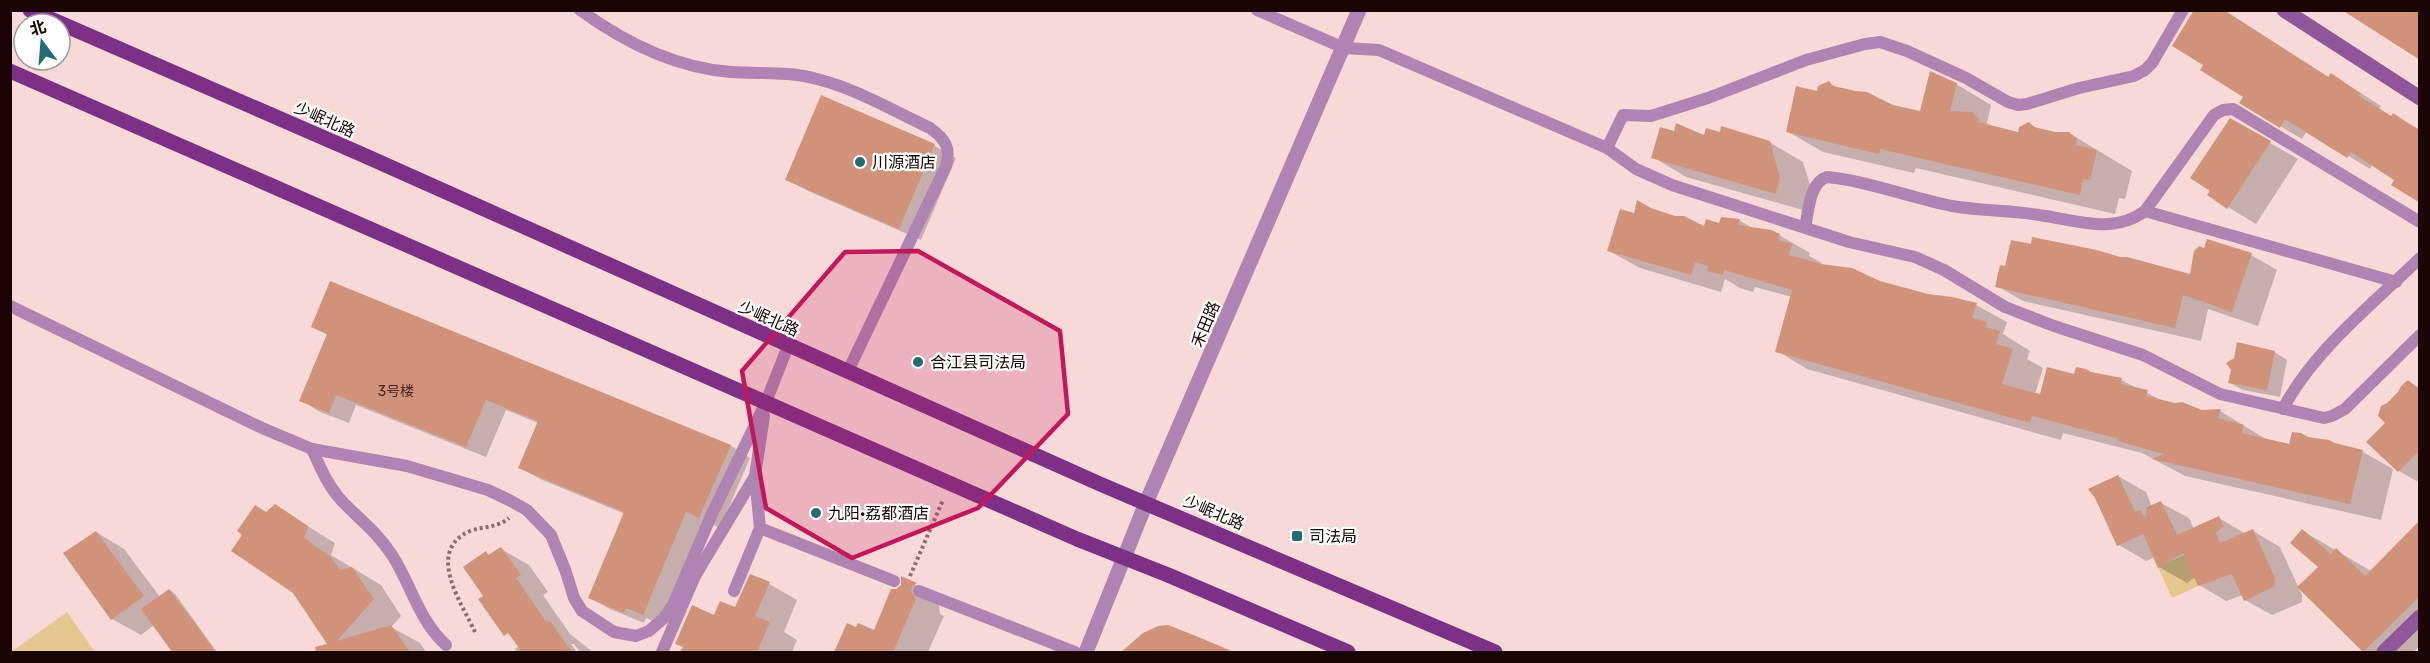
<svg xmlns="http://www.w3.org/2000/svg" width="2430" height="663" font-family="Rubik,'Noto Sans SC',sans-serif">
	<rect width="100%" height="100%" fill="#f7dad7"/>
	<g fill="#e4c68e">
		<path d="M2184,555L2198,586L2172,598L2158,567Z"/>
		<path d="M67,612L95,652H11Z"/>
	</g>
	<g fill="#0003">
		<path d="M2223,10L2330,78L2331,75L2353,88L2381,106L2379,109L2392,117L2393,115L2420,130V201L2396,179L2373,164L2370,169L2307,131L2302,139L2280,126L2245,97Z"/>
		<path d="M1829,83L1840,89L1893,107L1921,113L1956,84L1991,105L1987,123L1997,128L2019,133L2029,124L2039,129L2055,133H2069L2132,171L2125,199L2119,198L2115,214L1916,168L1914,173L1823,152L1787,131L1818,93Z"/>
		<path d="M822,97L935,146L956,158L921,240L808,191L787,179Z"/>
		<path d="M2230,120L2298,159L2256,224L2228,207L2212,191Z"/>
		<path d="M1705,137L1769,142L1803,162L1814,198L1810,212L1686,177L1653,157Z"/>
		<path d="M1652,210L1705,229L1739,220L1754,229L1779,235L1810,253L1809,256L1822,263L1821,266L1928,296L1976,305L2007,322L2003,334L2030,351L2027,359L2043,368L2035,394L2041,396L2075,376L2091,373L2121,380L2165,402L2202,411H2220L2269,441L2290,446L2307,438L2363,452L2393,469L2381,520L2185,476L2142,453L2063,433L2061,440L1807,369L1777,351L1792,297L1755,287L1753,292L1740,288L1725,279L1721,292L1640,268L1609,251L1635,215Z"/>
		<path d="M2251,255L2277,270L2258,326L2208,309L2201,341L2023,301L1997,286L2192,276Z"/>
		<path d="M331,283L731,446L750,458L720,528L706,522L663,625L646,618L644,623L610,609L590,598L625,514L540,479L520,468L538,423L506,410L486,457L356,405L349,423L320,412L301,400L328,335L313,327Z"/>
		<path d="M2274,352L2287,360L2280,397L2243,390L2230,383Z"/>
		<path d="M2409,382L2420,388V483L2399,471L2369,442L2388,422V404Z"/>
		<path d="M2118,476L2146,492L2152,507L2161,503L2189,518L2194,529L2219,518L2246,534L2253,531L2280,547L2302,595V602L2272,615L2245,600L2243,595L2226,601L2199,585L2195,577L2187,583L2159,567L2155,557L2146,561L2119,545L2097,497Z"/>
		<path d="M275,506L335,543L331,555L381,585L401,616L391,627L420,643L426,652H335L294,592L267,513Z"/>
		<path d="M2420,522V646L2413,652H2366L2299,587L2320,567L2303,531L2371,571Z"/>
		<path d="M96,532L124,549L160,597L170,590L175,594L217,652H174L154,625L141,635L112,619Z"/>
		<path d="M501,549L529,565L548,592L543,595L570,634L593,652H580L574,644H571L577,652H517L515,649L531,638L485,596L486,553L490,555Z"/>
		<path d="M902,578L944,600L939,605L940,614L944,616L928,652H836L847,625L874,632L896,591L903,585Z"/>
		<path d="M769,584L797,600L784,632L797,640L792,652H682L684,647L715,617L736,609Z"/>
		<path d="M1167,627L1229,652H1132L1137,640Z"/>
	</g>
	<g fill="#d0937a">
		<path d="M2194,10H2224L2328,77L2331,73L2360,93L2358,95L2391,116L2393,113L2419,130L2420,203L2391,185L2394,180L2351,152L2347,158L2285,119L2280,128L2239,103L2243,97L2200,70L2203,65L2172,46Z"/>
		<path d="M2342,10H2420V60Z"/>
		<path d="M1930,71L1957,83L1950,111L1972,112L1979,119L1978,122L2018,132L2019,127L2029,122L2034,127L2055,132H2069L2077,139L2076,145L2097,150L2090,180L2083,179L2080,195L1880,149L1879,154L1786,132L1796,86L1817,91L1818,86L1829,81L1833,86L1856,91L1867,92L1893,105L1920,111Z"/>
		<path d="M821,95L935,144L899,229L785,180Z"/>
		<path d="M2230,118L2271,141L2227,209L2207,195L2210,191L2190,178Z"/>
		<path d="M1676,123L1704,135L1706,128L1720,132L1721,126L1770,141L1780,178L1776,194L1651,158L1660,127L1674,131Z"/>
		<path d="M1637,200L1651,208L1675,216H1684L1704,226L1706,219L1719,223L1721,217L1740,219L1738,225L1771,230L1780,234L1778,240L1792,244L1789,255L1821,264L1852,268L1880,281L1928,294L1952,297L1977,303L1972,318L1987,322L1985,327L2000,331L1996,344L2013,349L2002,384L2040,394L2047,367L2074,374L2076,367L2086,369L2091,372L2122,378L2121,384L2148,390L2146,396L2175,403L2182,402L2202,410L2221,409L2218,418L2244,425L2242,433L2289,444L2292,432L2301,433L2308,437L2329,440L2335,443L2363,450L2350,504L2152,459L2164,454L2118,441L2119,439L2032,416L2030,423L1775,352L1792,290L1724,270L1723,275L1707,271L1708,266L1695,262L1691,275L1607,251L1620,209L1634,213Z"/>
		<path d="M2032,237L2097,250L2120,257H2127L2190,274L2194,251L2199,246L2204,248L2207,239L2252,253L2232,312L2183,295L2175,328L1995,287L2000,265L2005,266L2011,240L2031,244Z"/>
		<path d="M330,281L731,445L699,518L686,512L643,615L626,608L624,613L588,598L624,512L518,468L538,421L486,400L466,447L336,395L329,413L299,401L327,334L311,327Z"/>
		<path d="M2237,342L2275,351L2267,390L2228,383L2231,370L2226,363L2234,358Z"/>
		<path d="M2408,380L2420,390V450L2398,472L2366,442L2385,423L2378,416L2381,406L2387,403L2398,392L2401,386Z"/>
		<path d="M2118,475L2135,512L2140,510L2145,518L2147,507L2161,501L2177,535L2219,516L2224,527L2216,532L2220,543L2253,529L2275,578V586L2244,601L2232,574L2198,586L2183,553L2158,568L2143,534L2117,546L2095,498L2088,489Z"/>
		<path d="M275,504L308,526L304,538L331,557L340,570L352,567L374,599L337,641L391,625L410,652H316L315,647L327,644L293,593L231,551L242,535L237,531L255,505L266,512Z"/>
		<path d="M2420,520V596L2363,652L2297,587L2318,567L2290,543L2302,529L2331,554L2336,548L2365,576Z"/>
		<path d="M96,531L144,596L111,620L63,553Z"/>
		<path d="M501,547L521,575L516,578L547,623L550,621L572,652H522L508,633L504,636L478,599L483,596L463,567L486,551L488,555Z"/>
		<path d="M750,574L770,582L755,616L770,622L757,652H680L683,647L675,644L692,605L714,615L720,601L735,607Z"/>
		<path d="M901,576L917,583L912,587L911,592L916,599L893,652H834L847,623L856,627L858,623L874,630L891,589H896L901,585Z"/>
		<path d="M169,589L197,626L215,652H172L141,609Z"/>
		<path d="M1168,625L1191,634L1234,652H1121L1143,633L1158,626Z"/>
	</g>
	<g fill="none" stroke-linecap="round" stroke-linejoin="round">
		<g stroke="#886f6d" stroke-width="4" stroke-dasharray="3 3" stroke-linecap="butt">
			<path d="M910,576L943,500"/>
			<path d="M475,632C461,602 425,551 470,531C484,526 497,528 509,518"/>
		</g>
		<g stroke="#ad84b2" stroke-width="12">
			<path d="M580,10C624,42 676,68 731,72C760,74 789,71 817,79C857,89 894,111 930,128C945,139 951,147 946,166L848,371"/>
			<path d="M1257,10L1344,48L1379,50L1607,148L1636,169L1672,185L1849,242L1915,257L1944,270L2005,307L2054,326L2143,355L2220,394L2324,418L2332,416L2345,409L2420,335"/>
			<path d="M1607,148L1623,115L1651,116L1708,98L1806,60L1865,44L1880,42L1907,51L1966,78L2008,102L2018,105L2027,104L2079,88L2134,76L2145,70L2152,63L2183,10"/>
			<path d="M2145,211L2396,282"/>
			<path d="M1805,227C1809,211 1809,183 1827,177C1869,181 1910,198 1952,206C1981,211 2010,210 2039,215C2077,220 2113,235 2145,211L2214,115L2223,110L2233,109L2420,222"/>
			<path d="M10,306L262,428L312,449L407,466L488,490L509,500L527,510L551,535L566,572L574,598L582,611L614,632L636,636L649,631L664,618L673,605L711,516L766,402L788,346"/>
			<path d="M2283,409C2312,352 2374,303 2420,258"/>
			<path d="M764,416L755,476L760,528L894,581"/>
			<path d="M312,449C320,467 328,486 342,501C360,520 377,532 392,555C411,584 419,621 446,645"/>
			<path d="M734,591L760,528"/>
			<path d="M919,591L1075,652"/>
			<path d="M662,652L695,576L755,476"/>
		</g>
		<path stroke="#ad84b2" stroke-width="15" d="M1086,652L1146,503L1359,10"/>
		<g stroke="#915699" stroke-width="15">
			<path d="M2284,10L2420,98"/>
			<path d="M2384,652L2420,617"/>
		</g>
		<g stroke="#7c3186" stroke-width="15">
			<path d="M30,10L361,154L1100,484L1495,652"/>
			<path d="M10,71L1077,539L1168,575L1348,652"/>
		</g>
	</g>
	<path fill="#c2185b" fill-opacity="0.2" stroke="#c2185b" stroke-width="4.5" stroke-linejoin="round" d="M918,251L1060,331L1068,414L978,508L852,558L766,508L742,371L845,252Z"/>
	<g fill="#226d73" stroke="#fff" stroke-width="2">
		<circle cx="860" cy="162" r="6"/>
		<circle cx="918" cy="362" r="6"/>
		<circle cx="816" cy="513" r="6"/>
		<rect x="1291" y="530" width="12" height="12" rx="3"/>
	</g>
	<g text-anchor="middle" stroke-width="4.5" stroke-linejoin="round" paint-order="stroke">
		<g font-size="14" fill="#482822">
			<text x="396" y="396">3号楼</text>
		</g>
		<g font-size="16" fill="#1a0404" stroke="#fff">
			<text transform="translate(325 119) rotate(24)" y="6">少岷北路</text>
			<text transform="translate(769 318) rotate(24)" y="6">少岷北路</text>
			<text transform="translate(1205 324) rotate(-67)" y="6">禾田路</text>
			<text transform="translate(1214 512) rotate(23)" y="6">少岷北路</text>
		</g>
		<g font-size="16" fill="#1a0404" stroke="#fff" text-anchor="start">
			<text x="872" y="168">川源酒店</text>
			<text x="930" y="368">合江县司法局</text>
			<text x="828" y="519">九阳·荔都酒店</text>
			<text x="1309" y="542">司法局</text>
		</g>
	</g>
	<rect width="2430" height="663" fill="none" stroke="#1a0404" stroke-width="24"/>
	<g transform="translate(42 42) rotate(344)"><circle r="28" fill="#ffffff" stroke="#a39b9b" stroke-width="1.5"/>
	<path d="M0-4.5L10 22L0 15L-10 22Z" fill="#226d73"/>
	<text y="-9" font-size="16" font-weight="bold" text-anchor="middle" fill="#1a0404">北</text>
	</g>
</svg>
